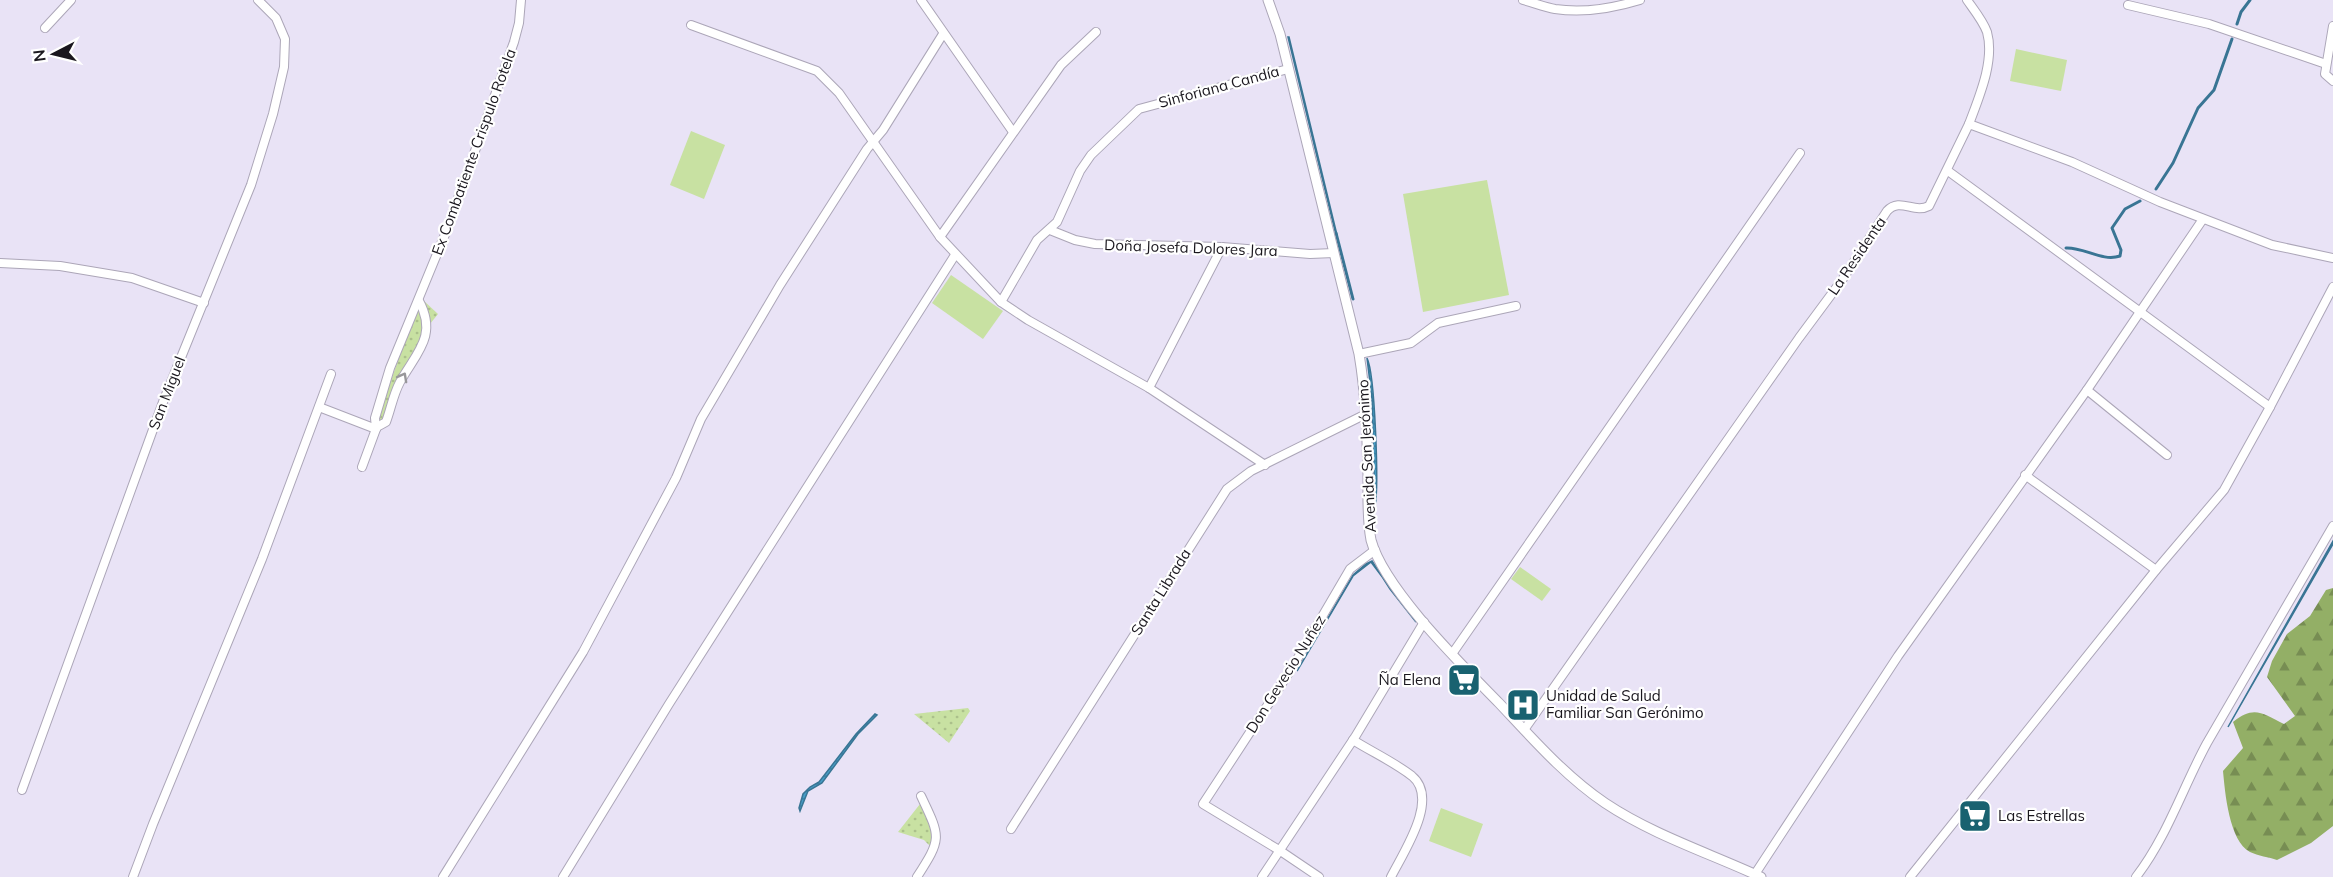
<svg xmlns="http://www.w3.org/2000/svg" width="2333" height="877" font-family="Mulish,sans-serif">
	<defs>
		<pattern id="grass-dots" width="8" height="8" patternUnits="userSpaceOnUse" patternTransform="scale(1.5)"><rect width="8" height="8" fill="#c8e1a2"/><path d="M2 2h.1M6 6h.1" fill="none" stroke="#abc08b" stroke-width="1.8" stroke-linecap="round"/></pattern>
		<pattern id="forest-firs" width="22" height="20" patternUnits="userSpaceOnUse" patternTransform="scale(1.5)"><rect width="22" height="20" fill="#93af66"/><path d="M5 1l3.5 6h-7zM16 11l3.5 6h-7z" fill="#778d53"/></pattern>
		<pattern id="water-rules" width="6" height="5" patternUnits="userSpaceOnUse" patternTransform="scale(1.5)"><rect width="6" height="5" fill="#469dc7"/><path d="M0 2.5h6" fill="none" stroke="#3a7fa1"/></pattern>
	</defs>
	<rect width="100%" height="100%" fill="#e9e3f6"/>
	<g fill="url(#grass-dots)">
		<path d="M423,300L438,314L430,324Z"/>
		<path d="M417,307H419C421,316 424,326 422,335C420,348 411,356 405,367C395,384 389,401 384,419L380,422L378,417Z"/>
		<path d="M968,708L970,711L949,743L914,714Z"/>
		<path d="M920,804H922L934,835L931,847L924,840L898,832Z"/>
	</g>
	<path fill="url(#forest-firs)" d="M2333,588V826L2311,843L2277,860C2269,857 2258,856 2250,852C2229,841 2225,792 2223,771L2243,748L2233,722C2254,705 2262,713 2284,724L2295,716L2267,677L2272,661L2287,634L2310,616L2326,590Z"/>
	<g fill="#c8e1a2">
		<path d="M2016,49L2067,60L2061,91L2010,81Z"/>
		<path d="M691,131L725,145L704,199L670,185Z"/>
		<path d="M1487,180L1509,295L1423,312L1403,194Z"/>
		<path d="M951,275L1003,311L983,339L932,303Z"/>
		<path d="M1520,567L1551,589L1542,601L1511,579Z"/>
		<path d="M1441,808L1483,824L1471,857L1429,841Z"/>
	</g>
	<g fill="url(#water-rules)" stroke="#397594" stroke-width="1.5">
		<path d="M1288,37H1289L1337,235H1336Z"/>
		<path d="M1367,358C1375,374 1379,486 1375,507L1372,399Z"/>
		<path d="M2333,541V544L2228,727Z"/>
		<path d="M1372,561L1390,589L1416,622L1371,562L1353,576L1297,671L1353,575L1366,564Z"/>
		<path d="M875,714L877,715L858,734L822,783L808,791L800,811L799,808L803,794L810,787L819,782L856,734Z"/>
	</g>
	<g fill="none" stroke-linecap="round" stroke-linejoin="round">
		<g stroke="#397594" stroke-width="3">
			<path d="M2237,24L2241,12L2250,0"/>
			<path d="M2156,189L2173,163L2198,108L2214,90L2232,39"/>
			<path d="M1336,233L1353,299"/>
			<path d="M2066,248C2084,247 2102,262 2120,256L2121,250L2112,228L2125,209L2140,201"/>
		</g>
		<g stroke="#aca6b8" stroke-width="10">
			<g id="minor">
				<path d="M921,0L1013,132"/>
				<path d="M1523,0C1534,3 1545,7 1555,9C1582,13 1614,8 1640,0"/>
				<path d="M1967,0C1974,10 1983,21 1987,32C1995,61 1979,97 1969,124"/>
				<path d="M2128,5L2209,24L2326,64"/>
				<path d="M691,25L817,71L839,93L940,237L1001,302L1028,320L1149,388L1265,465"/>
				<path d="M2333,26L2325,74L2333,81"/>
				<path d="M45,28L71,0"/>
				<path d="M1948,171L2270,407"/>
				<path d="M1050,230L1075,240L1095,244L1222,247L1310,254L1334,253"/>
				<path d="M940,237L1061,65L1096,32"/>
				<path d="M0,263L60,266L132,278L204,303"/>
				<path d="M1001,302L1037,240L1057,222L1080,171L1091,155L1139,109L1288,69"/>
				<path d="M1359,354L1411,343L1438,323L1516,306"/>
				<path d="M1149,388L1222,247"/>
				<path d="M2087,390L2167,455"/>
				<path d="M319,407L376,429"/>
				<path d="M377,427L386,422C391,409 393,395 400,382C416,353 438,336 419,301"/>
				<path d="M362,467L376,429L375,418L390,368L446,232L514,42L519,23L521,0"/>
				<path d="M2025,475L2156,570"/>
				<path d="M1452,654L1800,153"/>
				<path d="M1524,730L1799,338L1842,280L1887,211C1900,197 1914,214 1929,206L1969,124L2072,162L2160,202L2272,245L2333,258"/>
				<path d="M1353,740C1372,752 1394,762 1412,776C1440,799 1403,853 1391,877"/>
				<path d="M22,790L163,402L251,185L273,114L284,67L285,39L276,18L258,0"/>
				<path d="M1011,829L1227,489L1251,471L1366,414"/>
				<path d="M1755,874L1898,656L2087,390L2203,219"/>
				<path d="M133,877L153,824L262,559L331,374"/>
				<path d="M443,877L583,652L676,478L701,419L780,285L867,149L883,130L943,34"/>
				<path d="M563,877L669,704L955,255"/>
				<path d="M917,877C942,838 941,838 921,796"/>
				<path d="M1262,877L1355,737L1424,622"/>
				<path d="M1319,877L1279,850L1203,804L1292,668L1350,569L1375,550"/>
				<path d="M1910,877L2156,570L2224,490L2270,407L2333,287"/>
				<path d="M2136,877C2167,837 2183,787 2207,743L2333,526"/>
			</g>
		</g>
		<g stroke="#aca6b8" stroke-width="11">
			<path id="tertiary" d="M1268,0L1280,34L1359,354C1366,395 1367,435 1368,476C1368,497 1367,519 1371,540C1384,589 1463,666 1499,703C1532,738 1565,776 1605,803C1653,835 1709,853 1761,877"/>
		</g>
		<use href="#minor" stroke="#fff" stroke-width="8"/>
		<use href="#tertiary" stroke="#fff" stroke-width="9"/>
	</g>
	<defs><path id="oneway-chevron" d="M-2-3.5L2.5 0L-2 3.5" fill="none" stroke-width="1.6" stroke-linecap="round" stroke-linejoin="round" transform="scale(1.5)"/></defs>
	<use stroke="#98979a" href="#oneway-chevron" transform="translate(403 377) rotate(-61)"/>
	<defs>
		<g id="supermarket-square" transform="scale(1.725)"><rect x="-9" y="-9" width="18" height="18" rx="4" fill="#196270" stroke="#fff"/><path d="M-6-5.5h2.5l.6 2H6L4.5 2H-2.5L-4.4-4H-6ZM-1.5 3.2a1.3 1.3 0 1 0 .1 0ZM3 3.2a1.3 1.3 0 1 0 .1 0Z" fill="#fff"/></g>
		<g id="hospital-square" transform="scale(1.725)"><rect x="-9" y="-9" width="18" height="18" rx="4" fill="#196270" stroke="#fff"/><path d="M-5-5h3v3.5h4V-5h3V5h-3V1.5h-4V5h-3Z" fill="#fff"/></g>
	</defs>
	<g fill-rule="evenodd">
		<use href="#supermarket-square" x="1464" y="680"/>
		<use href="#hospital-square" x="1523" y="705"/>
		<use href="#supermarket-square" x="1975" y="816"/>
	</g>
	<g text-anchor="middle" stroke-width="4.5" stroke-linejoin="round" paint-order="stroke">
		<g font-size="15" fill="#1a171e" stroke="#fff">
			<text transform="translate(1219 87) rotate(-15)" y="5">Sinforiana Candía</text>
			<text transform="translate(474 152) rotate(-70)" y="5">Ex Combatiente Crispulo Rotela</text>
			<text transform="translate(1191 248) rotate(2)" y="5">Doña Josefa Dolores Jara</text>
			<text transform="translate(1857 256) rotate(-56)" y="5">La Residenta</text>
			<text transform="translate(167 393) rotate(-69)" y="5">San Miguel</text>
			<text transform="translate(1367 456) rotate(-93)" y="5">Avenida San Jerónimo</text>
			<text transform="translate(1161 592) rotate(-58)" y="5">Santa Librada</text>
			<text transform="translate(1286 674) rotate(-58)" y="5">Don Gevecio Nuñez</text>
		</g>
		<g font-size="15" fill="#1a171e" stroke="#fff" text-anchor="start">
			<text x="1441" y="685" text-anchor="end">Ña Elena</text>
			<text x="1546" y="701">Unidad de Salud<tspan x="1546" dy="17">Familiar San Gerónimo</tspan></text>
			<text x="1998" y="821">Las Estrellas</text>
		</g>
	</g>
	<g transform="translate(54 54) rotate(263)" stroke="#ffffff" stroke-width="4.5" paint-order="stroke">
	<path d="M0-4.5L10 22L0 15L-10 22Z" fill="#1a171e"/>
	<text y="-9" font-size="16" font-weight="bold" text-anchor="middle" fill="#1a171e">N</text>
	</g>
</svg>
